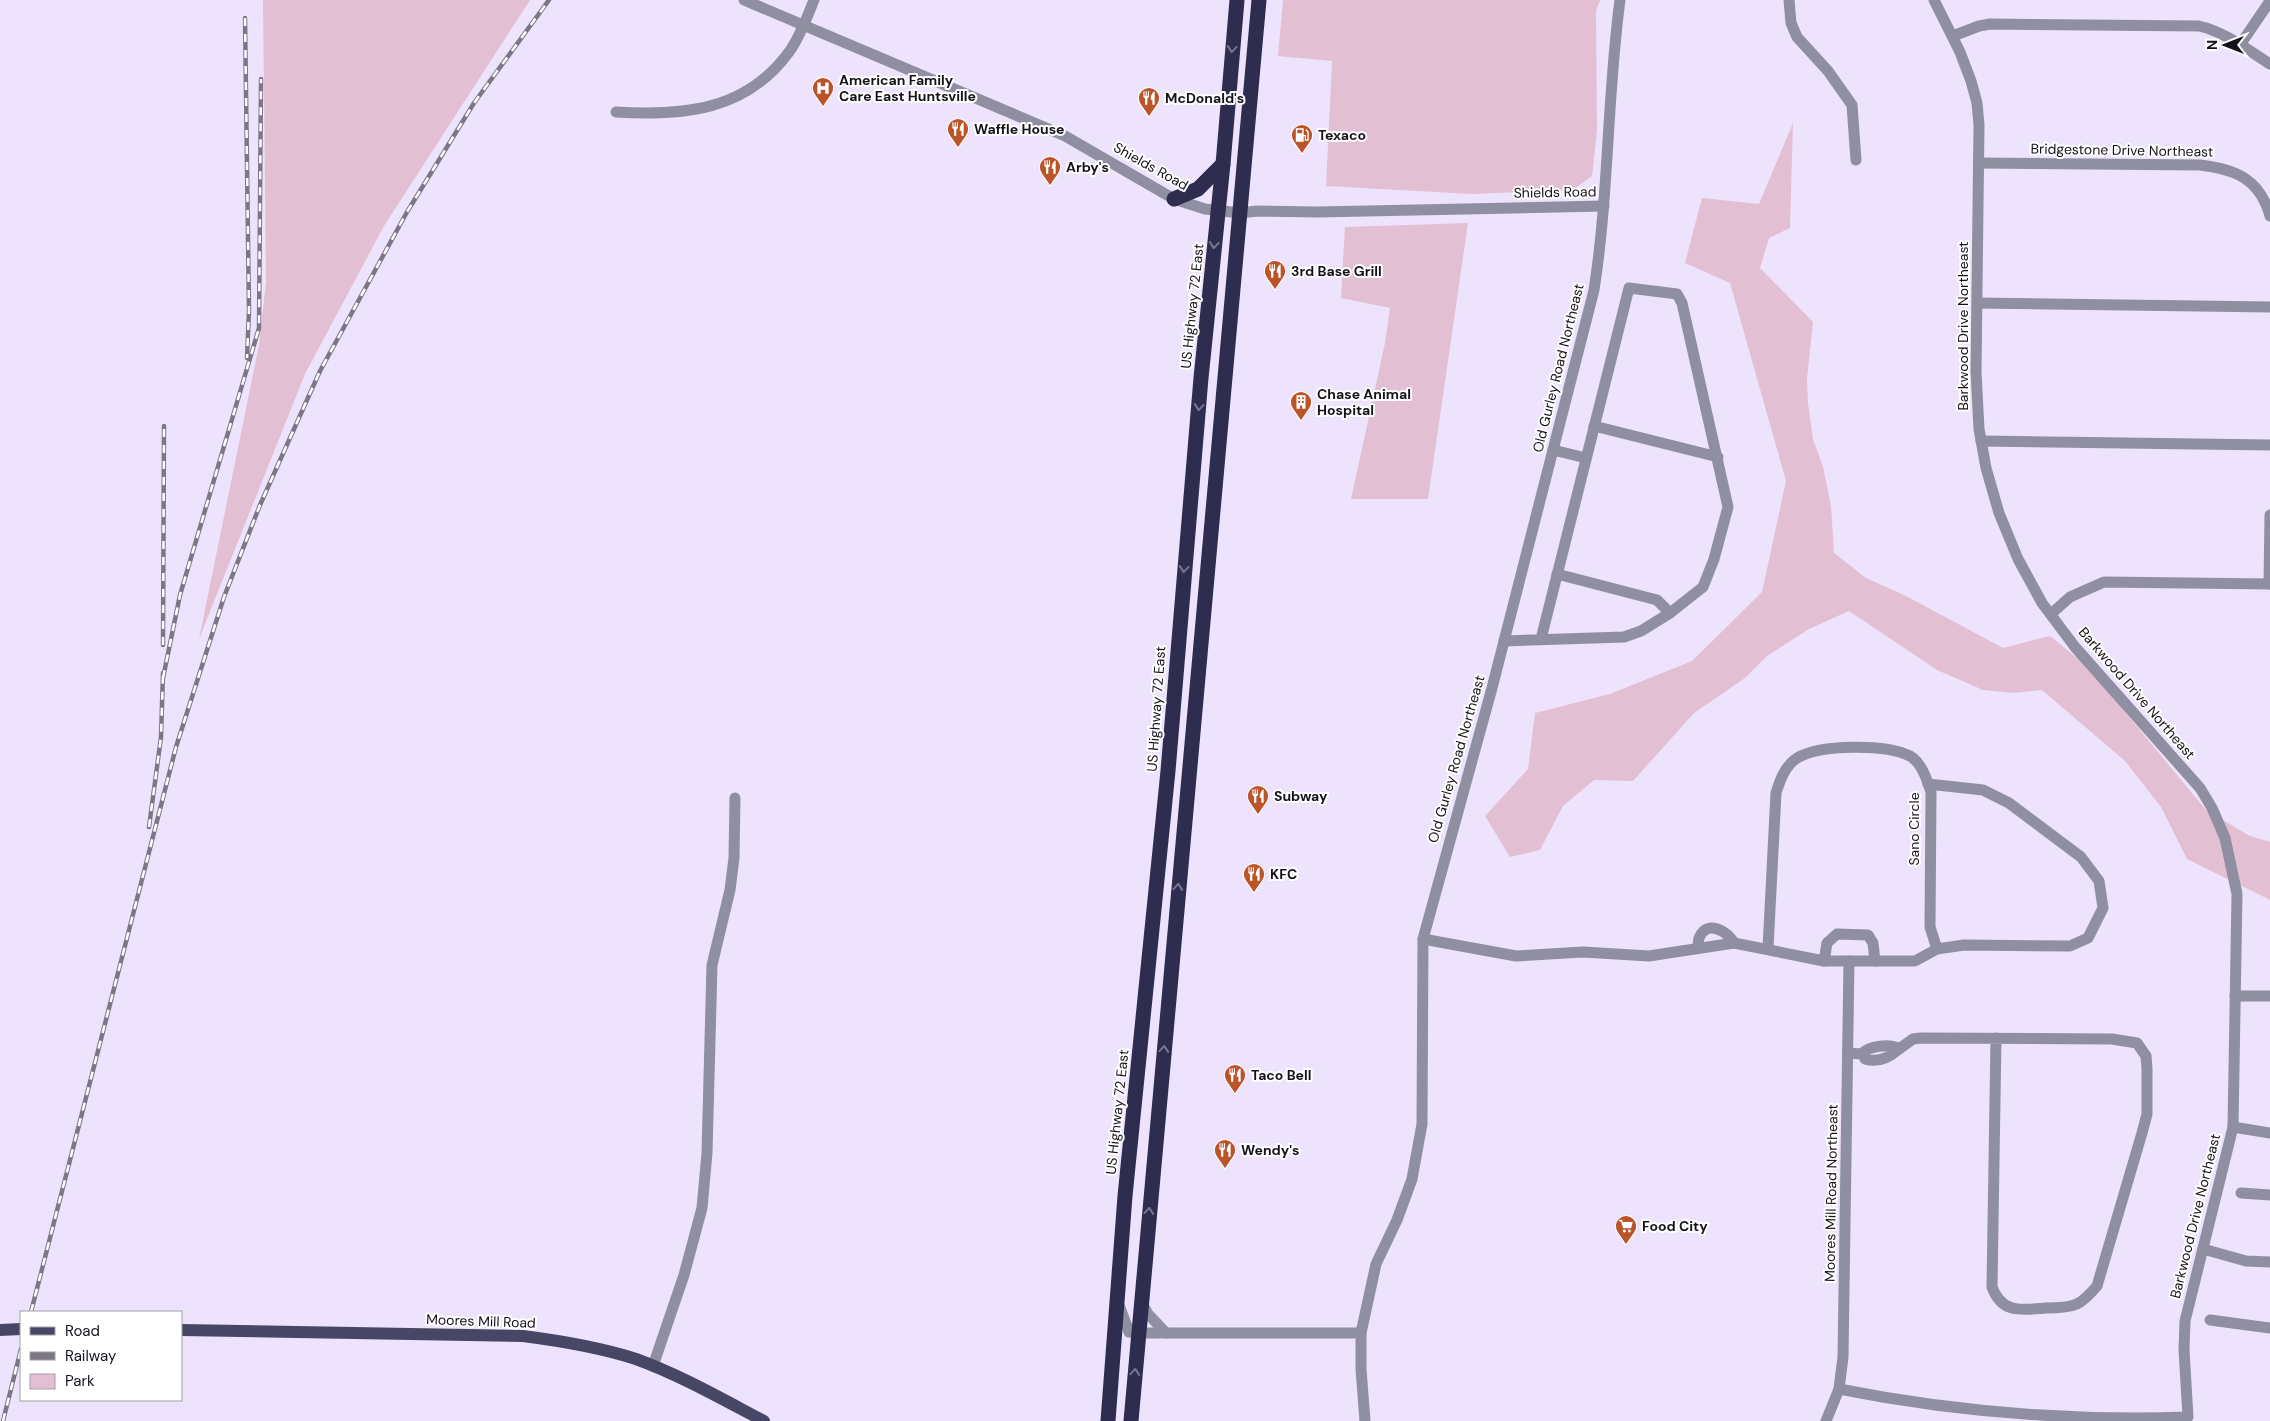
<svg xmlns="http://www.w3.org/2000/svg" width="2270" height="1421" font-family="'DM Sans',sans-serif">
	<rect width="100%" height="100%" fill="#eee3fd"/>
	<g fill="#e3bfd3">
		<path d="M263,0H530L384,226L305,374L199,639L259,345L266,282Z"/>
		<path d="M1283,0H1600L1596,11L1597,131L1592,176L1573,190L1472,194L1326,186L1332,61L1278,56Z"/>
		<path d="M1793,123L1790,228L1769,238L1760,268L1813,322L1807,379L1808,403L1813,439L1823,467L1831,506L1834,553L1866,578L1906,596L2003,648L2050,636L2087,666L2206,810L2250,836L2270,842V900L2187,859L2161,807L2125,761L2042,690L2014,693L1983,690L1937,670L1849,611L1809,629L1767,656L1745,678L1694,713L1633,781L1594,780L1563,806L1540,850L1510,857L1485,816L1528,769L1535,713L1610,694L1692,661L1762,592L1786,481L1730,283L1685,263L1702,198L1759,204Z"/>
		<path d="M1468,223L1428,499H1351L1385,343L1390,308L1341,298L1345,227Z"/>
	</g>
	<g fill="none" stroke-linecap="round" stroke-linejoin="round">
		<g stroke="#8f8fa1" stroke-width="11">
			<path d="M744,0L1065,136L1174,199L1205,209L1240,213L1257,211L1317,212L1604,206"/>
			<path d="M1789,0L1791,23L1797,37L1828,71L1852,105L1856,160"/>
			<path d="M1953,36L1979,26L1990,24L2199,26C2225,32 2248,50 2270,64"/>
			<path d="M2240,45L2270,1"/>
			<path d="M616,112C683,116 746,111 789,52C800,37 807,17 814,0"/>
			<path d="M1979,163L2200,165C2235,169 2260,179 2270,216"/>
			<path d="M1977,303L2270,307"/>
			<path d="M1594,426L1718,457"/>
			<path d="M1981,441L2270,445"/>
			<path d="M1553,450L1586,458"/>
			<path d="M1557,574L1657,600L1670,613"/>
			<path d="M2269,584L2270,515"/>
			<path d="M2051,614L2070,597L2104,582L2270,584"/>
			<path d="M1504,641L1624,637L1641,631L1670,613L1703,587L1714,559L1728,507L1682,303L1677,294L1629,288L1541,639"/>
			<path d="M1423,939L1516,956L1583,952L1649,956L1734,943L1824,961H1915L1937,949L1964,945L2070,946L2088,938L2103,908L2099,881L2081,857L2009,803L1983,790L1928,784"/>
			<path d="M1698,948C1698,945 1698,939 1700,936C1708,920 1727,931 1734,943"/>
			<path d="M1768,948L1776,793C1780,780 1785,766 1797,758C1821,744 1886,744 1910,756C1922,763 1927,780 1931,792L1930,927L1937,949"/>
			<path d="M1824,961L1827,943L1837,934L1868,935L1873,943L1875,961"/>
			<path d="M2235,996H2270"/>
			<path d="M1899,1049L1913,1039L1921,1038L2112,1039L2137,1043L2146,1056L2147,1069V1114L2142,1133L2097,1286C2091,1293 2085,1300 2077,1304C2068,1308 2056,1308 2046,1308C2021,1310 2002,1314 1992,1287L1996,1038"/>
			<path d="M1848,1053L1862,1054L1865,1059C1878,1063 1889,1058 1899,1049C1890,1043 1868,1046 1862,1054"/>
			<path d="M2233,1127L2270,1133"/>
			<path d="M2241,1193L2270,1195"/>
			<path d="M2203,1249L2246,1261L2270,1262"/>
			<path d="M1141,1301L1148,1314L1166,1333"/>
			<path d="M1119,1305L1129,1332L1139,1333H1361"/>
			<path d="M2210,1320L2270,1328"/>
			<path d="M653,1366L684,1275L702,1208L707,1153L712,965L730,890L734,858L735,798"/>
			<path d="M1839,1389C1954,1412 2070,1421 2188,1417L2184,1350L2185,1321L2233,1127L2237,894L2225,838L2212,808L2200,788L2075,647L2042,603L2018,559L1999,513L1986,468L1979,429L1976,372L1979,125L1977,103L1971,81L1960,52L1934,0"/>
			<path d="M1365,1421L1361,1369V1333L1376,1264L1397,1220L1412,1179L1422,1124L1423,939L1492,688L1594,290C1609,194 1607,96 1620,0"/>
			<path d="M1826,1421L1839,1389L1843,1357L1849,961"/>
		</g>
		<g stroke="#474665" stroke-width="12">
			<path d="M0,1330L21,1329"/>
			<path d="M181,1330L523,1336C562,1341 599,1347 636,1359C680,1375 722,1399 764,1421"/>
		</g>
		<g stroke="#2f2d4f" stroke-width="15">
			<path d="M1174,199L1198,189L1223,164"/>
			<path d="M1108,1421L1125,1196L1168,771L1201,378L1223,164L1237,0"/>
			<path d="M1131,1421L1259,0"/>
		</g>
		<g stroke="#7d7687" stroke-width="4.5">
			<g id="rail">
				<path d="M245,18L249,310L247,358"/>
				<path d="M163,645L164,426"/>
				<path d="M163,678L180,595L259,328L261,79"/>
				<path d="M149,827L161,737L163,673"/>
				<path d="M31,1312L176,747L224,597L260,505L320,371L407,212L474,103L549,0"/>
				<path d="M3,1421L21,1349"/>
			</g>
		</g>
		<use href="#rail" stroke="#fff" stroke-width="2.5" stroke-dasharray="8" stroke-linecap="butt"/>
	</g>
	<defs><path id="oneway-chevron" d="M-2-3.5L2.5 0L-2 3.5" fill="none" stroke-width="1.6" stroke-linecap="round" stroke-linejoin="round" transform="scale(1.25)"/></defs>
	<g stroke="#78768d">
		<use href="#oneway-chevron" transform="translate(1232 49) rotate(95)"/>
		<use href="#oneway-chevron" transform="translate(1214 245) rotate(96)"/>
		<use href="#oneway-chevron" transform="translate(1199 407) rotate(95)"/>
		<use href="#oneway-chevron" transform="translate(1184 569) rotate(95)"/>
		<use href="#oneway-chevron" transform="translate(1178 887) rotate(-85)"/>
		<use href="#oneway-chevron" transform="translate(1164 1049) rotate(-85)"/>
		<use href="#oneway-chevron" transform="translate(1149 1211) rotate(-85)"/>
		<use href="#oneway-chevron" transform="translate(1135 1372) rotate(-85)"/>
	</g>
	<defs>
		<g id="hospital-pin" transform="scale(1.125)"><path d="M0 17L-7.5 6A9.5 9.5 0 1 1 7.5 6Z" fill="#bb5428" stroke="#fff"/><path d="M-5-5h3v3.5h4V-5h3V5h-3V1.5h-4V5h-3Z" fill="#fff"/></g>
		<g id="restaurant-pin" transform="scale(1.125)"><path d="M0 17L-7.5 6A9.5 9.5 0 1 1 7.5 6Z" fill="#bb5428" stroke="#fff"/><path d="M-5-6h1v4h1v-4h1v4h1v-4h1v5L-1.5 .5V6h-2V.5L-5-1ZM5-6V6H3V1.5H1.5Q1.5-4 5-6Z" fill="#fff"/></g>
		<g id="fuel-pin" transform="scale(1.125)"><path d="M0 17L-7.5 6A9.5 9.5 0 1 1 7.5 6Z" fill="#bb5428" stroke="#fff"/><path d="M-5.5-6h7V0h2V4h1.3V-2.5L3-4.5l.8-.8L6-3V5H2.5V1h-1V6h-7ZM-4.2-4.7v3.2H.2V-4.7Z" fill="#fff"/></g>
		<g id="building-pin" transform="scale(1.125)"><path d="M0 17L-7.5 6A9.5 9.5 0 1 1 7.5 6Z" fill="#bb5428" stroke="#fff"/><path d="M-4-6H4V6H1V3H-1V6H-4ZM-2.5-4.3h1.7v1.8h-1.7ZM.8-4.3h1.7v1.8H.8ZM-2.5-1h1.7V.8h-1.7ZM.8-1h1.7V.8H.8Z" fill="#fff"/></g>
		<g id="supermarket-pin" transform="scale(1.125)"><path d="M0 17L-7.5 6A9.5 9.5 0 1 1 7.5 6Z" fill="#bb5428" stroke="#fff"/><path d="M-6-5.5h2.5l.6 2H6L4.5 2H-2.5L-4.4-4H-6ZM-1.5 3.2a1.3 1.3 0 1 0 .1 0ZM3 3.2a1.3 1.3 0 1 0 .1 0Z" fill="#fff"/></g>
	</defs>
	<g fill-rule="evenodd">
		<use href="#hospital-pin" x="823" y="88"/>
		<use href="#restaurant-pin" x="1149" y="98"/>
		<use href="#restaurant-pin" x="958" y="129"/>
		<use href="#fuel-pin" x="1302" y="135"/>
		<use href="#restaurant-pin" x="1050" y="167"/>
		<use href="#restaurant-pin" x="1275" y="271"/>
		<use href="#building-pin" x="1301" y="402"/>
		<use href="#restaurant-pin" x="1258" y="796"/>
		<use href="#restaurant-pin" x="1254" y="874"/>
		<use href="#restaurant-pin" x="1235" y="1075"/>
		<use href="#restaurant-pin" x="1225" y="1150"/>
		<use href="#supermarket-pin" x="1626" y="1226"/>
	</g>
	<g text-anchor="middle" stroke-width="4" stroke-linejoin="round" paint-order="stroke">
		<g font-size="14" font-weight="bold" fill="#15111a" stroke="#fff" text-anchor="start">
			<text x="839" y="85">American Family<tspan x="839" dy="16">Care East Huntsville</tspan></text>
			<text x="1165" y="103">McDonald's</text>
			<text x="974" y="134">Waffle House</text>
			<text x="1318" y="140">Texaco</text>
			<text x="1066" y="172">Arby's</text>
			<text x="1291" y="276">3rd Base Grill</text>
			<text x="1317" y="399">Chase Animal<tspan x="1317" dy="16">Hospital</tspan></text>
			<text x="1274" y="801">Subway</text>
			<text x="1270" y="879">KFC</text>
			<text x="1251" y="1080">Taco Bell</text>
			<text x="1241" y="1155">Wendy's</text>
			<text x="1642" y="1231">Food City</text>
		</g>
		<g font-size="14" fill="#15111a" stroke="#fff">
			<text transform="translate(2122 150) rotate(1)" y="5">Bridgestone Drive Northeast</text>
			<text transform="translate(1151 166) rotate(29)" y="5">Shields Road</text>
			<text transform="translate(1555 192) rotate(-1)" y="5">Shields Road</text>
			<text transform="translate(1192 306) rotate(-84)" y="5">US Highway 72 East</text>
			<text transform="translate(1963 326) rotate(-90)" y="5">Barkwood Drive Northeast</text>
			<text transform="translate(1558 368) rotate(-76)" y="5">Old Gurley Road Northeast</text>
			<text transform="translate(2137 693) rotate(49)" y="5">Barkwood Drive Northeast</text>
			<text transform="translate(1156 709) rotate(-86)" y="5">US Highway 72 East</text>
			<text transform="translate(1456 759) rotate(-74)" y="5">Old Gurley Road Northeast</text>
			<text transform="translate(1914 829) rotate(-90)" y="5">Sano Circle</text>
			<text transform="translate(1117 1112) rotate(-84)" y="5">US Highway 72 East</text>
			<text transform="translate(1831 1193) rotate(-89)" y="5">Moores Mill Road Northeast</text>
			<text transform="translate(2195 1216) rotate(-76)" y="5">Barkwood Drive Northeast</text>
			<text transform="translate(481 1321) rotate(2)" y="5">Moores Mill Road</text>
		</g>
	</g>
	<rect x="20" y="1311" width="162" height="90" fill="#ffffff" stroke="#a1a0a3"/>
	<rect x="30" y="1327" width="25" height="8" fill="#474665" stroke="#a1a0a3"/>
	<text x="65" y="1336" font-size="15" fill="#15111a">Road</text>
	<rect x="30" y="1352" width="25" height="8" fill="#7d7687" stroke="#a1a0a3"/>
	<text x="65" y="1361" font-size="15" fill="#15111a">Railway</text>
	<rect x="30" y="1374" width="25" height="15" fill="#e3bfd3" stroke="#a1a0a3"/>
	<text x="65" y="1386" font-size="15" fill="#15111a">Park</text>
	<g transform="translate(2225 45) rotate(270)" stroke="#ffffff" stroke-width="4" paint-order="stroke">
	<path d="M0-4L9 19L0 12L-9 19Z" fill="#15111a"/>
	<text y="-8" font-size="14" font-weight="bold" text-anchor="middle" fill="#15111a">N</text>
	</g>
</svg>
